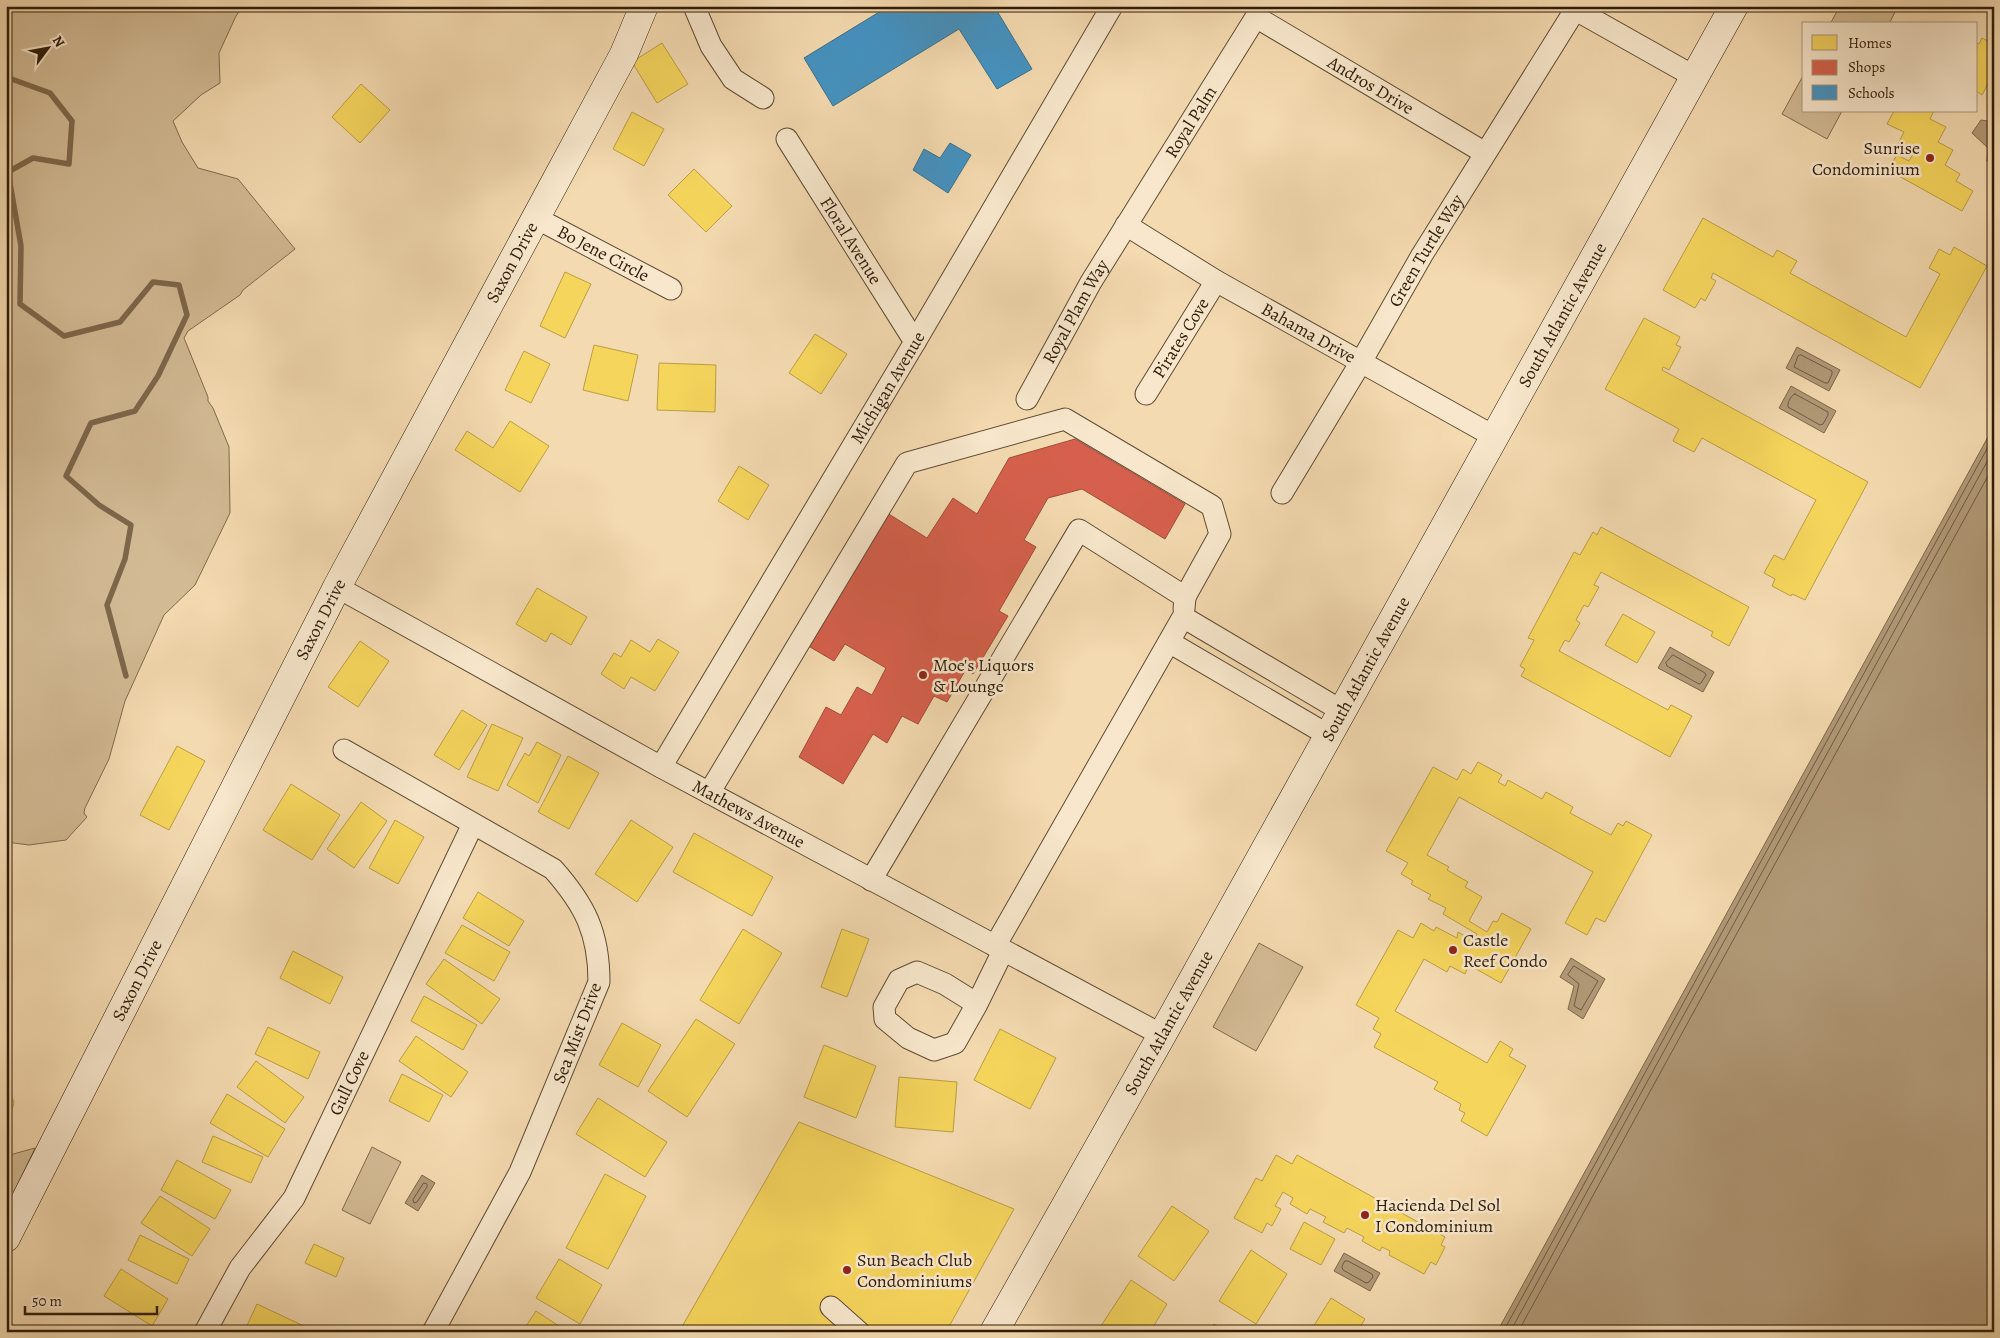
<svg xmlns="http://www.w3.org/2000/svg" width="2000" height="1338" font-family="Alegreya,serif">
	<rect width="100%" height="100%" fill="#f4dab0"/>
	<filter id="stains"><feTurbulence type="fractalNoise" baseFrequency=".004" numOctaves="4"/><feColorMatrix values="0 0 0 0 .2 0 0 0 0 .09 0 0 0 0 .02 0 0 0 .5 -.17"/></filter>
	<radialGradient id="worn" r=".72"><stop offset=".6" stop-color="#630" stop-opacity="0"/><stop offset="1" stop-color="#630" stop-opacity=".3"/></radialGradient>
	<g fill="#d2ba94" stroke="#806b4e">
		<path d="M6,6H243L236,16L219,53L220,83L201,95L173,121L182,142L198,168L238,179L295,249L243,290L240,295L188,331L184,338L208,397V401L213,408L229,447L230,513L195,585L164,615L125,701L109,759L85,808L84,813L87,817L66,840L29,845L6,842Z"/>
		<path d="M1840,6H1898L1889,24H1830Z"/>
		<path d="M1804,74V111H1842L1827,139L1782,114Z"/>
		<path d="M1259,943L1303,967L1256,1051L1213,1027Z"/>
		<path d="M372,1147L401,1162L370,1224L342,1210Z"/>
		<path d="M35,1148L6,1209V1156Z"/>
	</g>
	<g fill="#b19977" stroke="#7d674b">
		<path d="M1981,120L1994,122V161H1987L1988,148L1972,133Z"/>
		<path d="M1797,347L1840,370L1829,391L1786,368Z"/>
		<path d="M1791,386L1836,411L1824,433L1779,408Z"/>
		<path d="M1994,426V1332H1497Z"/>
		<path d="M1670,647L1714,672L1703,692L1658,668Z"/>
		<path d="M1571,958L1605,979L1583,1019L1568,1009L1574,986L1560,977Z"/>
		<path d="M422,1175L435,1183L418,1211L405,1203Z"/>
		<path d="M1344,1253L1380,1273L1370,1291L1334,1271Z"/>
	</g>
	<g fill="#f6d55c" stroke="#ba9e43">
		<path d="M1982,38L1994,44V82L1990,80L1982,95L1976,91V43L1979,44Z"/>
		<path d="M662,43L688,84L657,103L632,62Z"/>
		<path d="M361,84L390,110L360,143L332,117Z"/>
		<path d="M1894,111H1934L1930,119L1946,127L1938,142L1953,150L1945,165L1960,174L1956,181L1973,191L1962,211L1888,170L1897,155L1909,161L1913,154L1897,146L1904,132L1887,124Z"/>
		<path d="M632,112L664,129L644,166L613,149Z"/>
		<path d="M694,169L732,206L706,232L668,195Z"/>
		<path d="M1703,218L1773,257L1777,250L1797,261L1790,273L1906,337L1940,274L1929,268L1939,249L1950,255L1954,247L1987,266L1920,388L1713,273L1711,278L1716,281L1705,301L1701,298L1695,308L1663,290Z"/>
		<path d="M565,272L591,284L565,338L540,326Z"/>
		<path d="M1644,318L1680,337L1676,345L1681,347L1669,370L1663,367L1662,370L1868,482L1805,600L1792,594L1791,596L1772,586L1775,579L1764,573L1774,555L1784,560L1816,500L1702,438L1694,452L1673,441L1679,429L1605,389Z"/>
		<path d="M815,334L847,354L821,394L789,373Z"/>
		<path d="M594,345L638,355L628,401L583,390Z"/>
		<path d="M524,351L550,364L531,403L505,390Z"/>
		<path d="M659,363L716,365L715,412L657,410Z"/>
		<path d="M510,421L549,446L520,492L455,450L467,431L493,448Z"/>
		<path d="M739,466L769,485L748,520L718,501Z"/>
		<path d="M1601,527L1749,607L1729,646L1711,636L1713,632L1601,572L1594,585L1599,587L1588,607L1584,605L1576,620L1580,623L1569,642L1565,640L1559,651L1668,710L1671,705L1692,716L1670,757L1521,676L1525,669L1520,666L1534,640L1528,638L1574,552L1580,555L1593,532L1597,535Z"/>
		<path d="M537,588L587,617L571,645L551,633L546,642L516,624Z"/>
		<path d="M1623,614L1655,632L1637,663L1605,645Z"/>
		<path d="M658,639L679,652L655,691L631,677L624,689L601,674L614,653L621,657L631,640L650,652Z"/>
		<path d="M360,641L389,661L358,707L328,687Z"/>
		<path d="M462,710L487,725L459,770L434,755Z"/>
		<path d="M492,724L523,738L498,791L467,777Z"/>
		<path d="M537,742L561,755L538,803L507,785L525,753L529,756Z"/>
		<path d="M177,746L205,761L169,830L140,815Z"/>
		<path d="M568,756L599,773L569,829L538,812Z"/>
		<path d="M1478,762L1502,775L1498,782L1505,786L1508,780L1542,799L1546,792L1573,807L1570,813L1611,835L1618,823L1623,826L1626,821L1652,835L1605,922L1596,918L1587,935L1565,923L1593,872L1459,797L1427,855L1449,867L1447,870L1468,882L1465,887L1482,897L1469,921L1487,932L1493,921L1497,922L1502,913L1531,929L1501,983L1469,965L1465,974L1450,966L1447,972L1424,959L1395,1011L1487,1063L1500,1041L1513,1049L1509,1056L1526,1066L1487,1136L1461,1121L1465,1113L1459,1110L1461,1104L1434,1089L1438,1082L1374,1047L1381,1034L1373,1029L1379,1018L1356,1005L1398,930L1413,938L1421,923L1434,931L1436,927L1457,938L1458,932L1473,941L1477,934L1443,914L1446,908L1428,899L1431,895L1411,884L1413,881L1401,874L1408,863L1386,851L1433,767L1457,780L1463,769L1471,774Z"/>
		<path d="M291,784L340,815L312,860L263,830Z"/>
		<path d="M361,802L387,821L354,868L327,849Z"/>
		<path d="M395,820L424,837L398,884L369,868Z"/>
		<path d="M631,820L673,847L637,902L595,874Z"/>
		<path d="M694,833L773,877L752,916L673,872Z"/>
		<path d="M478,892L524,921L509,946L463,918Z"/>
		<path d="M462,925L510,952L494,981L445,953Z"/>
		<path d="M743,929L782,953L739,1024L700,1000Z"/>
		<path d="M842,929L869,939L847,997L821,987Z"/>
		<path d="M293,951L343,977L330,1004L280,978Z"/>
		<path d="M444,959L500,999L482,1024L426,984Z"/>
		<path d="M424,996L477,1025L463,1050L411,1021Z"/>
		<path d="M696,1019L735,1044L687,1117L648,1091Z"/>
		<path d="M622,1023L661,1045L638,1087L599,1065Z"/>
		<path d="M268,1027L320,1052L308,1079L255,1054Z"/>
		<path d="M1000,1029L1056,1058L1030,1109L974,1080Z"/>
		<path d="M416,1036L468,1072L451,1097L399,1061Z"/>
		<path d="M824,1045L876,1066L856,1118L804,1097Z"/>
		<path d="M256,1061L304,1097L285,1123L237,1087Z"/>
		<path d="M402,1074L443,1095L429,1122L389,1101Z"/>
		<path d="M899,1077L957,1082L953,1132L895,1127Z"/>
		<path d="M6,1083L14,1102L6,1135Z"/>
		<path d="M227,1094L285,1129L268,1157L210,1123Z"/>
		<path d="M598,1098L667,1142L645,1177L576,1134Z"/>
		<path d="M799,1122L1014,1209L946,1332H679Z"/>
		<path d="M213,1136L263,1157L251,1183L202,1162Z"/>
		<path d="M1276,1155L1292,1164L1297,1155L1445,1237L1441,1245L1445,1247L1436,1265L1431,1262L1424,1274L1389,1255L1390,1251L1382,1247L1380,1251L1362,1241L1364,1237L1347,1228L1344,1233L1323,1222L1326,1217L1310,1209L1307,1214L1290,1204L1293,1198L1283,1192L1275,1206L1281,1209L1272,1226L1267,1223L1262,1233L1234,1218L1256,1178L1262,1181Z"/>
		<path d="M177,1160L231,1190L215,1219L161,1190Z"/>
		<path d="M605,1174L646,1196L608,1269L566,1248Z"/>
		<path d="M160,1196L210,1229L192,1256L141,1223Z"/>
		<path d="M1172,1206L1209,1231L1174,1281L1138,1256Z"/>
		<path d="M1304,1222L1335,1239L1321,1265L1290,1249Z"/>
		<path d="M140,1235L189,1259L177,1284L128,1260Z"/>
		<path d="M314,1244L344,1258L336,1277L305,1263Z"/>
		<path d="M1251,1250L1287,1274L1256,1324L1219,1301Z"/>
		<path d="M559,1259L602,1285L580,1324L536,1298Z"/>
		<path d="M121,1269L168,1299L152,1326L104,1296Z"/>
		<path d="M1131,1280L1167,1304L1150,1332H1097Z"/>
		<path d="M1331,1298L1365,1319L1357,1332H1310Z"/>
		<path d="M257,1304L306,1327L304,1332H244Z"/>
		<path d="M536,1311L568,1332H522Z"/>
		<path d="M1214,1324L1225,1332H1208Z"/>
	</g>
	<path fill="#d6604d" stroke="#a44c39" d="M1075,439L1185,504L1165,539L1082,489L1048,498L1024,540L1036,547L999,611L1008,616L973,674L966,669L947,702L934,696L918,724L902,716L887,743L873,734L843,784L799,757L826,707L841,715L857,687L872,695L886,668L845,644L834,661L805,644L884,511L927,538L953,498L977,514L1009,458Z"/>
	<g fill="#4393c3" stroke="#3d6f8b">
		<path d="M889,6H994L1032,69L997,89L959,29L833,106L804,58Z"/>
		<path d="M950,143L971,155L948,193L913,170L924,149L940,158Z"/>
	</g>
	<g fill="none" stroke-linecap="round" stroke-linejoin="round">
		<g stroke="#705a40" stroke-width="1">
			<path d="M1801,355L1832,371V374L1828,383H1825L1794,367L1798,356Z"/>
			<path d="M1795,394L1828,412V415L1823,424L1820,425L1788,407C1787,403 1791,395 1795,394Z"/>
			<path d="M1673,655L1705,673L1706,675L1701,683L1699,684L1667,666L1666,663Z"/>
			<path d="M1574,966L1598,981L1581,1010L1574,1006L1579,984L1568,975Z"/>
			<path d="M424,1183L427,1184V1187L417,1202L414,1203L413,1200Z"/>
			<path d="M1345,1261H1348L1372,1274L1373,1277L1369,1282L1366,1283L1343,1270L1342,1267Z"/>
			<path d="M1503,1332L1994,436"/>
			<path d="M1510,1332L1994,449"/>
			<path d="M1518,1332L1994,465"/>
		</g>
		<path stroke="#7d674b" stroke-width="5.5" d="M6,77L50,93L72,121L69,164L33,158L8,172L21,246L20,304L64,336L120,322L153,282L179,285L187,315L158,376L135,411L91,423L66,476L99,505L131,525L125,559L107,605L126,676"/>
		<g stroke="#604c33" stroke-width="23">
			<g id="street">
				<path d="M694,6L711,46L733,79L763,98"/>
				<path d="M1569,6L1695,77"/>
				<path id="s1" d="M787,139L915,342"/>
				<path id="s2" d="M536,218L671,289"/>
				<path id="s3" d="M1126,225L1216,281L1495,437"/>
				<path id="s4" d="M1146,394L1216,281"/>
				<path id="s5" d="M1027,399L1091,282L1256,17L1485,153"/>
				<path id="s6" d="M1282,493L1361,362L1422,255L1575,10"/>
				<path id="s7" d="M337,587L661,767L1162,1035"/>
				<path d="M1169,642L1328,735"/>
				<path d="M344,750L553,869C585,905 599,933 599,982L520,1172L433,1332"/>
				<path id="s8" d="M661,767L915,342L1112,6"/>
				<path d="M709,793L907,463L1065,419L1212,506L1220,534L1185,597"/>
				<path d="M871,880L1079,530L1185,597L1184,609"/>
				<path d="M995,946L1183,617L1342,711"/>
				<path d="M977,1004L945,984L917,972L899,980L884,1007L885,1019L908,1038L934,1050L955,1043L977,1004L1003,951"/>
				<path d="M831,1307L859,1332"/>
				<path id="s9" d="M205,1332L240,1268L294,1198L473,824"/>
			</g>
		</g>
		<g stroke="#2e1c09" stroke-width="29">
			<g id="secondary">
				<path id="s10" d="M6,1238L337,587L624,54L644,6"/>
				<path id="s11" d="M994,1332L1162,1035L1734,6"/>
			</g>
		</g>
		<use href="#street" stroke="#f8e7cc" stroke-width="21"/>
		<use href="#secondary" stroke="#f8e7cc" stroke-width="28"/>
	</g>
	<g fill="#8f2418" stroke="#f8e7cc" stroke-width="2">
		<circle cx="1930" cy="158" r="5"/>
		<circle cx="923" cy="675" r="5"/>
		<circle cx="1453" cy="950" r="5"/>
		<circle cx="1365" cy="1215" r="5"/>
		<circle cx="847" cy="1270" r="5"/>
	</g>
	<g text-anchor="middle" stroke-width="5" stroke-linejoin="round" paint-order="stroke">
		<g font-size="18" fill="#2e1c09" stroke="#f8e7cc">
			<text dy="6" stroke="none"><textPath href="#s5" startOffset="579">Andros Drive</textPath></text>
			<text dy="6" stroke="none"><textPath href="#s5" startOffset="322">Royal Palm</textPath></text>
			<text dy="6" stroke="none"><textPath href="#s1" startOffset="120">Floral Avenue</textPath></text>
			<text dy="6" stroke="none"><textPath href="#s6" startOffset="282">Green Turtle Way</textPath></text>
			<text dy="6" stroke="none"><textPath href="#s2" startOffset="76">Bo Jene Circle</textPath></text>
			<text dy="6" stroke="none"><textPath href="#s10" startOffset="1099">Saxon Drive</textPath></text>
			<text dy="6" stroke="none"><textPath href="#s5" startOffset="100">Royal Plam Way</textPath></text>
			<text dy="6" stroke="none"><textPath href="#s11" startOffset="1165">South Atlantic Avenue</textPath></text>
			<text dy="6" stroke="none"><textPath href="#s3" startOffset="212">Bahama Drive</textPath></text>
			<text dy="6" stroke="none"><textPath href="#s4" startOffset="66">Pirates Cove</textPath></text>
			<text dy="6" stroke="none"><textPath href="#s8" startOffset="442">Michigan Avenue</textPath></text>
			<text dy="6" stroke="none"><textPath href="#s10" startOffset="694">Saxon Drive</textPath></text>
			<text dy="6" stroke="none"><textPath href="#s11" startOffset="760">South Atlantic Avenue</textPath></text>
			<text dy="6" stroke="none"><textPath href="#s7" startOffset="470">Mathews Avenue</textPath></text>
			<text dy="6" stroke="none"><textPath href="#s10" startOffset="289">Saxon Drive</textPath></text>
			<text dy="6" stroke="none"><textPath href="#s11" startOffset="355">South Atlantic Avenue</textPath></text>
			<text transform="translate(577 1033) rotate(-69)" y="6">Sea Mist Drive</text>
			<text dy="6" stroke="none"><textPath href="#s9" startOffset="289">Gull Cove</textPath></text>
		</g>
		<g font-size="18" fill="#2e1c09" stroke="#f8e7cc" text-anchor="start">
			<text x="1920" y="154" text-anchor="end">Sunrise<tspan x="1920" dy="21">Condominium</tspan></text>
			<text x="933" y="671">Moe's Liquors<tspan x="933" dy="21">&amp; Lounge</tspan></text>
			<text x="1463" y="946">Castle<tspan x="1463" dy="21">Reef Condo</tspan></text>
			<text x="1375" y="1211">Hacienda Del Sol<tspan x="1375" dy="21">I Condominium</tspan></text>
			<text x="857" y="1266">Sun Beach Club<tspan x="857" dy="21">Condominiums</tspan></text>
		</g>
	</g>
	<rect width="2000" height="1338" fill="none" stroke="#f4dab0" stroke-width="25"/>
	<rect x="8" y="8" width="1985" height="1323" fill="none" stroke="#2e1c09" stroke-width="2.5"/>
	<rect x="12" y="12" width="1975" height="1313" fill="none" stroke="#2e1c09"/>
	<rect x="1802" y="22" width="175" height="90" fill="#f8e7cc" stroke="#a7967e"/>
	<rect x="1812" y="35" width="25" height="15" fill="#f6d55c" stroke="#a7967e"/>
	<text x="1848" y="48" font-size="15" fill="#2e1c09">Homes</text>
	<rect x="1812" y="60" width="25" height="15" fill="#d6604d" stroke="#a7967e"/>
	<text x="1848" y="72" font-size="15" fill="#2e1c09">Shops</text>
	<rect x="1812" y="85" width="25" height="15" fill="#4393c3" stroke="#a7967e"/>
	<text x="1848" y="98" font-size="15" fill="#2e1c09">Schools</text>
	<g transform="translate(48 48) rotate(58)" stroke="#f8e7cc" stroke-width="4" paint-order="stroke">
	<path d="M0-4L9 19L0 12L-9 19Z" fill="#2e1c09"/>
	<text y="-8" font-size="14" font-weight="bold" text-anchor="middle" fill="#2e1c09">N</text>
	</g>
	<path d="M25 1306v8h132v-8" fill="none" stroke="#2e1c09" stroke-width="2.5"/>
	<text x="32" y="1306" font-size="15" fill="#2e1c09" stroke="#f8e7cc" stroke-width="4" paint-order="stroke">50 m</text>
	<rect width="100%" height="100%" filter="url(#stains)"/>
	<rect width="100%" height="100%" fill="url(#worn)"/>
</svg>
